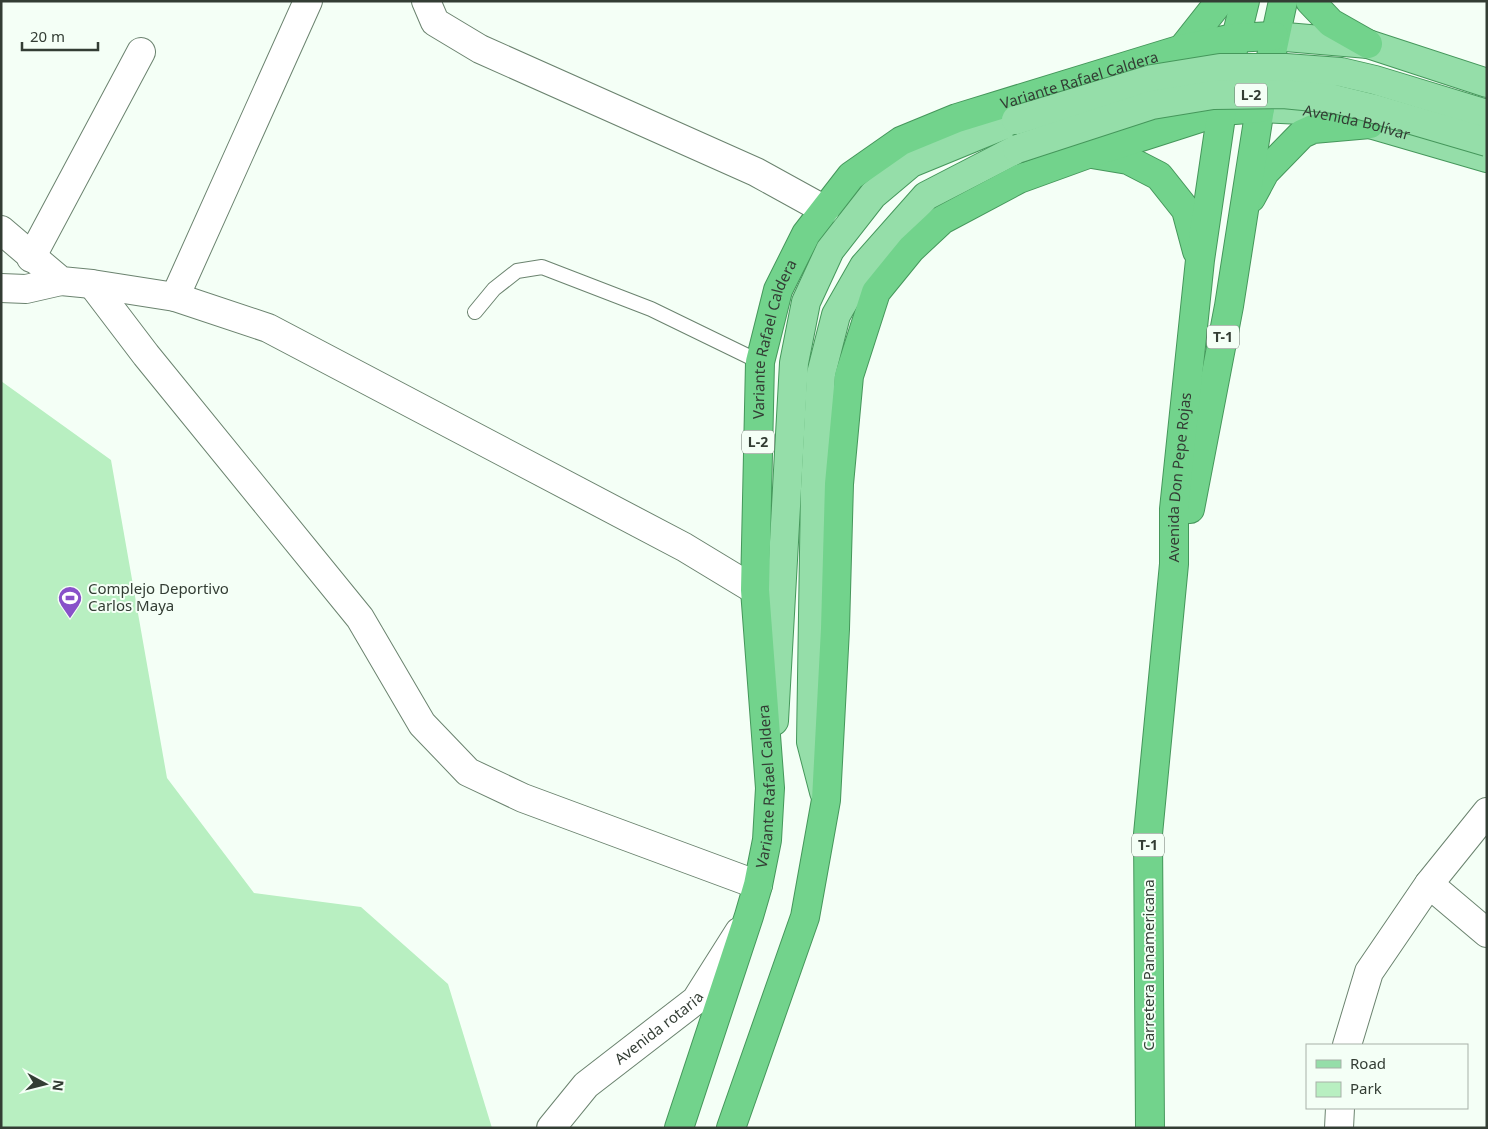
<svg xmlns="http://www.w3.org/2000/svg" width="1488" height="1129" font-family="'Noto Sans',sans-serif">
	<rect width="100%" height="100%" fill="#f4fff6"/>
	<path fill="#b8efc1" d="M1,381L111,460L167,778L254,893L361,907L448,984L492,1128H1Z"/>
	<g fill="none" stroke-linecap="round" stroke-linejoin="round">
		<g stroke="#6b836f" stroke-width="16">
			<path id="service" d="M475,312L494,289L517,271L542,267L651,309L760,362"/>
		</g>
		<g stroke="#6b836f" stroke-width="30">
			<g id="minor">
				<path d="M426,1L435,22L480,49L756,172L825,210"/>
				<path d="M1,230L61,281L92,284L175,297L268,328L684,547L755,590"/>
				<path d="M31,258L141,52"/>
				<path d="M92,284L146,355L360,618L422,724L468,772L523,798L758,885"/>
				<path d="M1,288L26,289L61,281"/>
				<path d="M175,297L308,1"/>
				<path d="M1429,884L1487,933"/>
				<path d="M1347,1045L1369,972L1429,884L1487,812"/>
				<path id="s1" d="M551,1128L586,1085L696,1000L739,932"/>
				<path d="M1339,1128L1340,1108"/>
			</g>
		</g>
		<g stroke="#45975b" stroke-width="30">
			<g id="primary">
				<path d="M1274,36L1368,44L1487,83"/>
				<path id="s2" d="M1260,108L1302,110L1370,124L1487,158"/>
				<path d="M774,721L794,363L806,302L830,250L873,195L911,163L1016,120"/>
				<path d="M824,792L811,742L815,489L821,374L836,315L864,266L926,196L1017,149"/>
			</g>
		</g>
		<g stroke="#45975b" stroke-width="30">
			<g id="trunk">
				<path d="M1310,1L1331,23L1368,44"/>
				<path d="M1182,49L1220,1"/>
				<path d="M1232,54L1245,1"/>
				<path d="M1092,154L1128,160L1159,176L1186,210L1197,251"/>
				<path d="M1251,198L1265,172L1302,134L1313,129L1370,124"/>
				<path d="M1190,509L1229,306L1260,108L1283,1"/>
				<path id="s3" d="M679,1128L749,916L758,885L767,840L770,788L755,590L760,362L778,290L806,234L851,176L901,141L957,118L1182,49L1234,38L1274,36"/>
				<path d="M731,1128L805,917L826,800L835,629L839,484L849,376L876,292L911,249L942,220L1019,179L1088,154L1222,111L1260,108"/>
				<path id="s4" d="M1150,1128L1148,834L1174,564V509L1200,260L1224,96"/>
			</g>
		</g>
		<use href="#service" stroke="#fff" stroke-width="14"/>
		<use href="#minor" stroke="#fff" stroke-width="28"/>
		<use href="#primary" stroke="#95dea9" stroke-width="28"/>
		<use href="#trunk" stroke="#72d38c" stroke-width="28"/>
		<g stroke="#45975b" stroke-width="30" stroke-linecap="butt">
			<g id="primary-bridge">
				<path d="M1016,120L1152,79L1220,68H1286L1341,72L1375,80L1487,114"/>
				<path d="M1017,149L1152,105L1213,95L1283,94L1334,99L1371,108L1487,142"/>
			</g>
		</g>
		<use href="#primary-bridge" stroke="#95dea9" stroke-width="28"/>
	</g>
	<defs>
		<g id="stadium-pin" transform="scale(1.25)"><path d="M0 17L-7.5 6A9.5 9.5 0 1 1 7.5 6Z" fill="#8851c9" stroke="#f4fff6"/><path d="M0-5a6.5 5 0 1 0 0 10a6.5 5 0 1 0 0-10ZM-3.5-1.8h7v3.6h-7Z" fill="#fff"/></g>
	</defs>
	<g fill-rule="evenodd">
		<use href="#stadium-pin" x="70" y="598"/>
	</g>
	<g text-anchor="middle" stroke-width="4" stroke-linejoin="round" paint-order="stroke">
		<g fill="#f4fff6" stroke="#6d776e" stroke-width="1">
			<rect x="1235" y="83.5" width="32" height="23" rx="4"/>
			<rect x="1207" y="325.5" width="32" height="23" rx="4"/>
			<rect x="742" y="430.5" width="32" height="23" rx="4"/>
			<rect x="1132" y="833.5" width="32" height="23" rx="4"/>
		</g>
		<g font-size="14" font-weight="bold" fill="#333d34">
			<text x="1251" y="100">L-2</text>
			<text x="1223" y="342">T-1</text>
			<text x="758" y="447">L-2</text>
			<text x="1148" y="850">T-1</text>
		</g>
		<g font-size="15" fill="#333d34" stroke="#f4fff6">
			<text dy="5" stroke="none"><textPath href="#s3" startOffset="1240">Variante Rafael Caldera</textPath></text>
			<text dy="5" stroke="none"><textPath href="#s2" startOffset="98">Avenida Bolívar</textPath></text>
			<text dy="5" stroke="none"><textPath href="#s3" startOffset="805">Variante Rafael Caldera</textPath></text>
			<text dy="5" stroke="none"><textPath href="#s4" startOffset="652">Avenida Don Pepe Rojas</textPath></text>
			<text dy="5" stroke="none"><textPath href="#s3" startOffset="355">Variante Rafael Caldera</textPath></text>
			<text transform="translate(1149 965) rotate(-90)" y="5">Carretera Panamericana</text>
			<text dy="5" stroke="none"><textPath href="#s1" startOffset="148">Avenida rotaria</textPath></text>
		</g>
		<g font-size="15" fill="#333d34" stroke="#f4fff6" text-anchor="start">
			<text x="88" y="594">Complejo Deportivo<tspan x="88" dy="17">Carlos Maya</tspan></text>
		</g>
	</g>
	<rect width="1488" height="1129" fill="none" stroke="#333d34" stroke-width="5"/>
	<rect x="1306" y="1044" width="162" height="65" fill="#f4fff6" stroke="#a7b1a8"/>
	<rect x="1316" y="1060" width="25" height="8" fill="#95dea9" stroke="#a7b1a8"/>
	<text x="1350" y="1069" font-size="15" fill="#333d34">Road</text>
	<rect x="1316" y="1082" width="25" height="15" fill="#b8efc1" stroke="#a7b1a8"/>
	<text x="1350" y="1094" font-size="15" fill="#333d34">Park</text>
	<g transform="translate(45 1084) rotate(97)" stroke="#f4fff6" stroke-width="4" paint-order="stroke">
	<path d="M0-4L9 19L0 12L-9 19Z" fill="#333d34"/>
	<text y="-8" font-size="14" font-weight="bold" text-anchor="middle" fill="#333d34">N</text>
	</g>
	<path d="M22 42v8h76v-8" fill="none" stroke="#333d34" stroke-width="2.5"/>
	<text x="30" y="42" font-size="15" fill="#333d34" stroke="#f4fff6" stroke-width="4" paint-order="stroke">20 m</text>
</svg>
